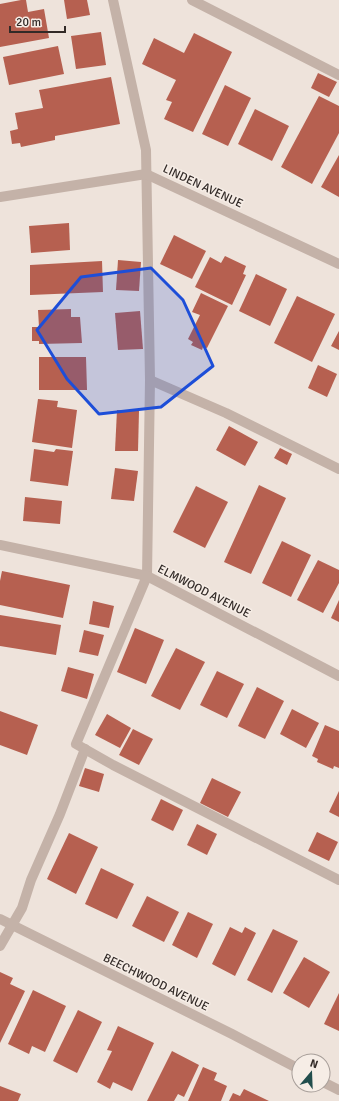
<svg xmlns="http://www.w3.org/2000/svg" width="339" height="1101" font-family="Signika,sans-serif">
	<rect width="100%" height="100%" fill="#eee3db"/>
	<g fill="#b66050">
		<path d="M21,0H26L28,12L44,9L49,38L0,47V4Z"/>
		<path d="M64,0H87L90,15L67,19Z"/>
		<path d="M101,32L106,65L76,69L71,36Z"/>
		<path d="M194,33L232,52L193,132L164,119L172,102L166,100L176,80L142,64L154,38L184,53Z"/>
		<path d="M58,46L64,74L9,85L3,57Z"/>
		<path d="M318,73L337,82L329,97L311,88Z"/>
		<path d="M111,77L120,124L55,136V140L21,147L20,143L12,144L10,131L18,129L15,113L43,108L39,90Z"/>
		<path d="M225,85L251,98L228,146L202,134Z"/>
		<path d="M319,96L339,106V133L312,184L281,167Z"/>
		<path d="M255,109L289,126L272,161L238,144Z"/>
		<path d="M339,155V197L321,187Z"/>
		<path d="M69,223L70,250L31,253L29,226Z"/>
		<path d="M174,235L206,251L192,279L160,264Z"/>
		<path d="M225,256L246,266L243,274L246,275L232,305L195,287L210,257L221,263Z"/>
		<path d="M118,260L141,262L139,291L116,290Z"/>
		<path d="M102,261L103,292L30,295V265Z"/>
		<path d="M256,274L287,289L270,326L239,311Z"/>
		<path d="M201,293L228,306L207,348L203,347L202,350L191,345L193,342L188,339L200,315L192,312Z"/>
		<path d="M297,296L335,314L312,362L274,343Z"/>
		<path d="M71,309V317H80L82,343L39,344V341H32V327H39L38,310Z"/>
		<path d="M140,311L143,349L118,350L115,313Z"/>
		<path d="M339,331V350L331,346Z"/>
		<path d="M39,357H86L87,390H39Z"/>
		<path d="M318,365L337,374L327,397L308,388Z"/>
		<path d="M38,399L58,401L57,407L77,410L72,448L32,442Z"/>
		<path d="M117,410L139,411L138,451H115Z"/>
		<path d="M229,426L258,442L245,466L216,450Z"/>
		<path d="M280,448L292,454L287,465L274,458Z"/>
		<path d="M34,449L54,452L56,449L73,451L68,486L30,481Z"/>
		<path d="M115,468L138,471L134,501L111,499Z"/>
		<path d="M259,485L286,498L251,574L224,562Z"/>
		<path d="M196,486L228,502L205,548L173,532Z"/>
		<path d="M25,497L62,501L60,524L23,521Z"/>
		<path d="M282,541L311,555L291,597L262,583Z"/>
		<path d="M318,560L339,570V583L323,613L297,600Z"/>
		<path d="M2,571L70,585L63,618L0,605V581Z"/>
		<path d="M339,600V622L331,618Z"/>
		<path d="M93,601L114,606L109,628L89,624Z"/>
		<path d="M0,615L61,625L56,655L0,646Z"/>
		<path d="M135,628L164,640L146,684L117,672Z"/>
		<path d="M84,630L104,635L98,656L79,652Z"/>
		<path d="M176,648L205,662L180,710L151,696Z"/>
		<path d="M68,667L94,674L87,699L61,691Z"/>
		<path d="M217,671L244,684L227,718L200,705Z"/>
		<path d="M257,687L284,701L265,739L238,726Z"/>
		<path d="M292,709L319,723L306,748L280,734Z"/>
		<path d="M0,711L38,725L27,755L0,745Z"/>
		<path d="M107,714L131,728L120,748L95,735Z"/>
		<path d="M325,725L339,731V768L334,766L333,769L317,762L318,759L312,756Z"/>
		<path d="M133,729L153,739L139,765L119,755Z"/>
		<path d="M85,768L104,774L99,792L79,786Z"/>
		<path d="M212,778L241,792L228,817L200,803Z"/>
		<path d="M339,791V817L329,812Z"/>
		<path d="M161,799L183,810L173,831L151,820Z"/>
		<path d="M197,824L217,834L207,855L187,845Z"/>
		<path d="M317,832L338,842L329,861L308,851Z"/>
		<path d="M69,833L98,847L76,894L47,879Z"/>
		<path d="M101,868L134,884L117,919L85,904Z"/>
		<path d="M147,896L179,912L164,942L132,926Z"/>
		<path d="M188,912L213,924L197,958L172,945Z"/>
		<path d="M230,927L242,933L245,927L256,933L235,976L212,964Z"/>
		<path d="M273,929L298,941L272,993L247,980Z"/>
		<path d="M304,957L330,972L309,1008L283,993Z"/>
		<path d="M0,972L13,978L10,984L25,991L0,1043Z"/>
		<path d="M33,990L66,1006L45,1052L32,1046L29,1054L8,1044Z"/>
		<path d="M339,993V1031L324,1024Z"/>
		<path d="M78,1010L102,1022L77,1073L53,1061Z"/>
		<path d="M118,1026L154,1043L132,1091L113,1082L110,1089L97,1082L112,1051L107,1050Z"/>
		<path d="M172,1051L199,1065L184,1097L178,1094L174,1101H147Z"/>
		<path d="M203,1067L217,1073L214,1080L227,1086L221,1101H188Z"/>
		<path d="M0,1086L21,1094L18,1101H0Z"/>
		<path d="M244,1089L269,1101H229L233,1093L240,1096Z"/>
	</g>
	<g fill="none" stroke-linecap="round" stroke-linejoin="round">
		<g stroke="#c4b2a8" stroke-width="10">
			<path d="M113,0L146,150L150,380L147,576L76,744L113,765L339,880"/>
			<path d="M192,0L339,75"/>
			<path d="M0,197L146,174L339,264"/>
			<path d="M150,380L226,413L339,469"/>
			<path d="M0,545L147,576L339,676"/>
			<path d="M0,919L232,1034L299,1069"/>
			<path d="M0,946L22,908L31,880L60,814L85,749"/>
			<path d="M323,1082L339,1090"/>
		</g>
	</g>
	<path fill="#1d4ed8" fill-opacity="0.2" stroke="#1d4ed8" stroke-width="3" stroke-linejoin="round" d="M151,268L183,300L213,366L161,407L99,414L67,379L37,330L81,277Z"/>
	<g text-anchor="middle" stroke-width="3" stroke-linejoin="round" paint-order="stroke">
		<g font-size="12" fill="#322a27" stroke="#f6ede6">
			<text transform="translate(203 186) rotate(25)" y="4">LINDEN AVENUE</text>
			<text transform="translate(204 591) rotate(27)" y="4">ELMWOOD AVENUE</text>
			<text transform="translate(156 982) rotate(26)" y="4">BEECHWOOD AVENUE</text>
		</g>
	</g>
	<g transform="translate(311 1073) rotate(19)"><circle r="19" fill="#f6ede6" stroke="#a89f9a"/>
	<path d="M0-3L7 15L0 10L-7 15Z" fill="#224e4d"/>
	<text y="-6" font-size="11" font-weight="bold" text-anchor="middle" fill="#322a27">N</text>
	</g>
	<path d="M10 26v6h55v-6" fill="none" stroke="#322a27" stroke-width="2"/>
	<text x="16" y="26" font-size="12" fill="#322a27" stroke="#f6ede6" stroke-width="3" paint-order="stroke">20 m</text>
</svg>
